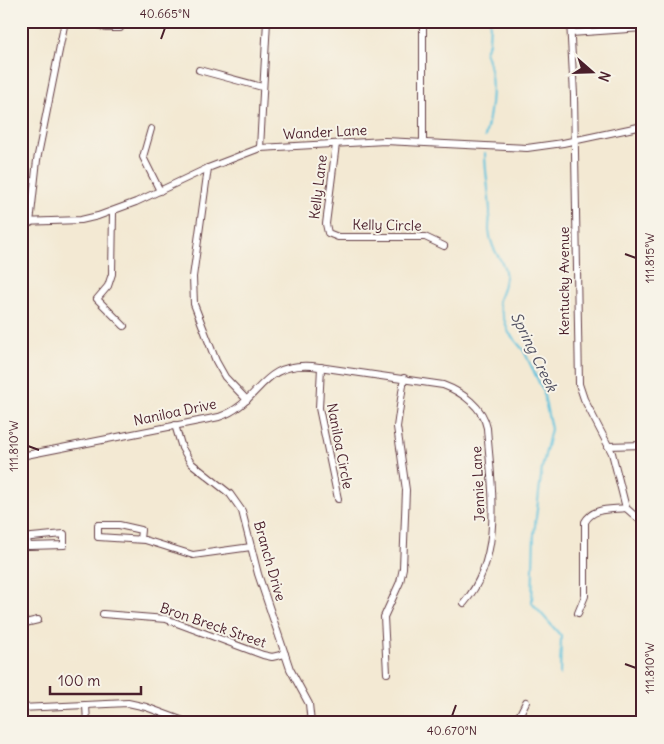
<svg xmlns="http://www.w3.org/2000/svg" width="664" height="744" font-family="Delius,sans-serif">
	<rect width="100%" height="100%" fill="#f7f3e8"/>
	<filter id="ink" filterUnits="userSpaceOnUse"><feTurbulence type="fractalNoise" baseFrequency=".02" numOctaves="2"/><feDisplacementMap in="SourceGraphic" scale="10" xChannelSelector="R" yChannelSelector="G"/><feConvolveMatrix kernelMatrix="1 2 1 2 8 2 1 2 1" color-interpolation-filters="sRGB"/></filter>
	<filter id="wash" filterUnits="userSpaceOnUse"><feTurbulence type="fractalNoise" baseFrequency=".0096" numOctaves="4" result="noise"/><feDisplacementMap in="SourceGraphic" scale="20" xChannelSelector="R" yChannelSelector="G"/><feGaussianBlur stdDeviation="1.12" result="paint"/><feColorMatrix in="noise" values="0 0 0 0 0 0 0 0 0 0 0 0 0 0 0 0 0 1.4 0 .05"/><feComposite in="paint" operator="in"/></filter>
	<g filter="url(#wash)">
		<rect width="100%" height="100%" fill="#f3e9d3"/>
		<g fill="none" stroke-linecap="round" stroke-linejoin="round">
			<g stroke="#60c3de" stroke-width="2">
				<path d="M485,137C492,108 496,79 485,51L489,43L490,21"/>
				<path d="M485,153C485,172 489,191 490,211C490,217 489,224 489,230C493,267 517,256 498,302L509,333L524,351L543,391L551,429L542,468L534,534L532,603L561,636L560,675"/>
			</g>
		</g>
	</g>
	<g filter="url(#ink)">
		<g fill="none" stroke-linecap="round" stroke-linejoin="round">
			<g stroke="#633d44" stroke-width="8">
				<g id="minor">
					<path d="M89,21L106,28H120"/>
					<path d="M570,21L574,95L579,384L584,399L612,453L626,508L643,523"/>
					<path d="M571,33L643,28"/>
					<path d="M199,70L262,87"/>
					<path d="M151,129L143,157L160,191"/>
					<path d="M423,142V21"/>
					<path d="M336,144L326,224L328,233L338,237H425L444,246"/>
					<path d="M260,148L267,21"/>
					<path d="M208,168L193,277L194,304L216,361L225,377L247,400"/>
					<path d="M113,212L112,274L108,286L97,299L124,326"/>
					<path d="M21,222L81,220L98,216L136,202L208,168L260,148L385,141L527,148L563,143L643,126"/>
					<path d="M30,223L37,160L65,21"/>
					<path d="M321,367L319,408L338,499"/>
					<path d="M175,425L182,448L191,463L230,494L242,511L258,574L290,669L309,704L311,723"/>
					<path d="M608,446L643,445"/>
					<path d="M21,456L219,417C261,403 259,362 312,366L443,385C462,392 483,407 487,428C491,486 505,555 464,603"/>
					<path d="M21,538L64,534V545L28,546L27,537"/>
					<path d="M140,539L141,530L119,525H98V537L145,540L193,555L251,547"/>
					<path d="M578,613L585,596V522C593,507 611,510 626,508"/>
					<path d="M103,614L166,619L263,655L272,657L285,654"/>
					<path d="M21,624L38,620"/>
					<path d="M387,673L384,617L400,582L403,568L406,490L397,427L404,378"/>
					<path d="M86,705L87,723"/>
					<path d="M21,708L128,703L146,707L189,723"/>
					<path d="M513,723L520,714L526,702"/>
				</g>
			</g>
			<use href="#minor" stroke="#fff" stroke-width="6"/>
		</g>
	</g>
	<path fill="none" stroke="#4a1f2b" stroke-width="2" d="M161,39L165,28M625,254L636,258M28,446L39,450M625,664L636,668M452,716L456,705"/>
	<g text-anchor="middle" stroke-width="4" stroke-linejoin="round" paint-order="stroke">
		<g font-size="14" fill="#4a1f2b" stroke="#f7f3e8">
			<text transform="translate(325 132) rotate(-3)" y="5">Wander Lane</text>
			<text transform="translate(318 187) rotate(-83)" y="5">Kelly Lane</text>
			<text transform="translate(387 225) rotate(1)" y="5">Kelly Circle</text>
			<text transform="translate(564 281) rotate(-90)" y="5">Kentucky Avenue</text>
			<text transform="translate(175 412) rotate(-12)" y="5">Naniloa Drive</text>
			<text transform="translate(340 446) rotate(79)" y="5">Naniloa Circle</text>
			<text transform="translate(478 484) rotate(-93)" y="5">Jennie Lane</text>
			<text transform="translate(270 561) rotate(74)" y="5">Branch Drive</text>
			<text transform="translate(213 625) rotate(19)" y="5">Bron Breck Street</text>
		</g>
		<g font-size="15" font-style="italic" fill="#515061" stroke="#f7f3e8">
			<text transform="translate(534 352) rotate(64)" y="5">Spring Creek</text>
		</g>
	</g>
	<rect width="664" height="744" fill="none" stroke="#f7f3e8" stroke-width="55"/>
	<g transform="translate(592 72) rotate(110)" stroke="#f7f3e8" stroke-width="4" paint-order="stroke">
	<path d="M0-4L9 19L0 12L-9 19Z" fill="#4a1f2b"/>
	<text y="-8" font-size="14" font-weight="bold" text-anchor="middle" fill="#4a1f2b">N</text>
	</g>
	<path d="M50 686v8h91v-8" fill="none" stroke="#4a1f2b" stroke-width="2.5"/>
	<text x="58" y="686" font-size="15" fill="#4a1f2b" stroke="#f7f3e8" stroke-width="4" paint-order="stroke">100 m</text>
	<rect x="28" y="28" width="608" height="688" fill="none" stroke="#4a1f2b" stroke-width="2"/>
	<g font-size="12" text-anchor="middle" fill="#4a1f2b">
		<text x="165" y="18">40.665°N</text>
		<text transform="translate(650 258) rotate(-90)" y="4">111.815°W</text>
		<text transform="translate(14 446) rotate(-90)" y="4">111.810°W</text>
		<text transform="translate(650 668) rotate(-90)" y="4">111.810°W</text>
		<text x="452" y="735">40.670°N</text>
	</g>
</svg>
